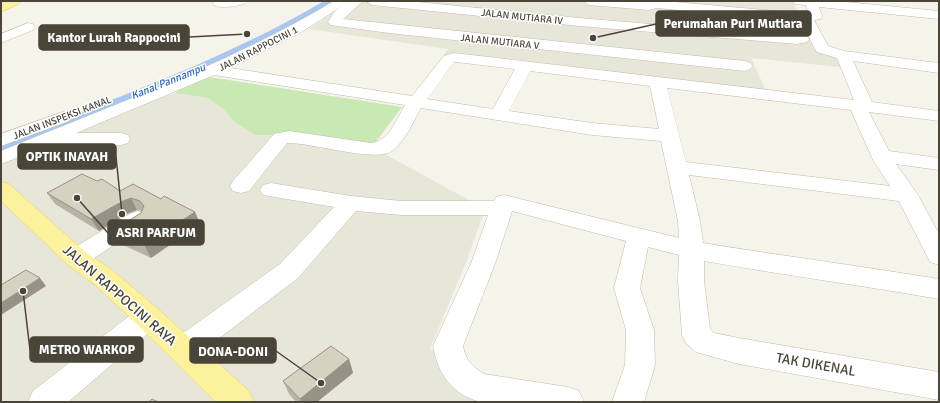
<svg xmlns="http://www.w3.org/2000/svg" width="940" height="403" font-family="Signika,sans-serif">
	<rect width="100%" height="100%" fill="#f5f3ea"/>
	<g fill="#e8e6d8">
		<path d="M349,1L793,2L817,49L838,55L840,67L751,58L766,91L443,55L448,49L309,29Z"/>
		<path d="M175,93L208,98L223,109L236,123L278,135L372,147L485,209L465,265L430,349L539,402H1V156L43,139Z"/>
	</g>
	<path fill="#c8e8b4" d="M209,77L402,107L372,147L278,135H256L236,123L223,109L208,98L175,93L190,82Z"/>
	<path fill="#a9c6ef" d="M324,1H335L280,34L222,63L1,154V143C111,100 222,61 324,1Z"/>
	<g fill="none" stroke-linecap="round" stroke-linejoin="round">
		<g stroke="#c0bdad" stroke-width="1">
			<g id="minor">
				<path d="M214,1H248C243,7 223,8 215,6L213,3Z"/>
				<path d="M334,1H348L347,3L349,1H363L343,19L745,61L750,63L753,66L750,69L745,71L389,33L330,25L328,22L334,12L342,6L303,31L230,68L412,96L444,56L454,53L854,100L837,58L817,52L815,49L801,21L803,13L808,12L806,5L795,4L793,1H836L939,11V19L819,7L822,16L821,19L814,20L828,46L844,51L939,63V73L853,61L872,102L939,111V121L869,112L889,151L939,158V170L896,164L918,195L939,234V265L930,262L899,201L689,175L700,221L703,243C782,256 861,266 939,279V299C861,285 782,275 704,261V281L710,329L714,333L739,338L939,372V400L739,364L696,352L686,343L682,335L678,281L679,255L648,247L640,288L654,330L655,365L644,402H612L625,365L626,330L614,288L626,241L512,211L496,261L463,346C466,360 471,366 484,374L568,387L579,391L584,402C563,402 543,402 522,402C510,402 495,403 482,402C453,396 438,374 433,346L472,261L488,215H401L356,211L298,278L192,359L182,363L172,359L167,350L172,341L280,264L334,207L263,195L260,190L263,185L271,183L351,196L401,201H494L496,197L504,195L679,238L678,221L661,141L592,135L421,108C413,122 406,140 392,151C376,163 310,142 287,143L249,191L241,193L233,191L230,186L233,181L274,134L289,131L371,143C388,142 397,119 405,105L214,75L76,133H121L128,135L130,139L128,143L121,145L52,144L1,164V151C113,105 229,64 334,1ZM454,62H456L515,69L493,109L427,99ZM530,71L650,86L659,129L592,123L509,111ZM667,88L851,110L873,160L890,186L686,162Z"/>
				<path d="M366,1H408L579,18L793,36L785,21L780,19L657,8L649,10L589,5L583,1H664L786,12L795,15L809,39L807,42L797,44L579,26L372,5Z"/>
				<path d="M28,23L33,24L35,27L33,30L1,43V34Z"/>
				<path d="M63,112L69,113L72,117L69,121L1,146V134Z"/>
				<path d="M138,211L146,214L149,219L146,224L85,264L76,267L67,264L64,258L67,252L130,214Z"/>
				<path d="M148,306L158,309L162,317L158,325L68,402H28L33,391L138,309Z"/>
			</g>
		</g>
		<g stroke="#e1d36c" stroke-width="1">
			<g id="major">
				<path d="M6,1H21L19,4L1,12V3Z"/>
				<path d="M1,182L9,184L85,252L112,270L158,309L249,391L254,402H216L138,325L94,284L67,264L1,201Z"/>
			</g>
		</g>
		<use href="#minor" fill="#fff" fill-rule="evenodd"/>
		<use href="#major" fill="#fcf19c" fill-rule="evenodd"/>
	</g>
	<g fill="#b8b4a5">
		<path d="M97,181L120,191L161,199L195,212L200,224L151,258L119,243L112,231L141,213L142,211L137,210L129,213L99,231L55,204L47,193Z"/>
		<path d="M349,359L353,373L317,402H296L289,394L283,381Z"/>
	</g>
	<g fill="#969286">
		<path d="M131,198L137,210L129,213L99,231L91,219L123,201Z"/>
		<path d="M195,212L200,224L151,258L144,245Z"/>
		<path d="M40,278L46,286L1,315V303Z"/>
		<path d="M349,359L353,373L317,402H301L300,399Z"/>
	</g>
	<g fill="#d6d1c0" stroke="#969286">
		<path d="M82,174L97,181L102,179L120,191L133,184L161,199L164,196L195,212L144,245L112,231L141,213L144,206L140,201L131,198L123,201L91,219L47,193Z"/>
		<path d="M26,270L40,278L1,303V285Z"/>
		<path d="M331,346L349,359L300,399L283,381Z"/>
		<path d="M152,399L158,402H149Z"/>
	</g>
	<g text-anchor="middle" stroke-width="3" stroke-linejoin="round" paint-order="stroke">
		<g font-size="10" fill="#494538" stroke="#fff">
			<text transform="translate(522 16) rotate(6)" y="4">JALAN MUTIARA IV</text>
			<text transform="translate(500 41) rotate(6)" y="4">JALAN MUTIARA V</text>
			<text transform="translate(258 48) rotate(-27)" y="4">JALAN RAPPOCINI 1</text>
			<text transform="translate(62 117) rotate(-21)" y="4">JALAN INSPEKSI KANAL</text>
		</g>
		<g font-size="11" font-style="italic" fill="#3367b3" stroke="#fff">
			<text transform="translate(168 81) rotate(-22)" y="4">Kanal Pannampu</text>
		</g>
		<g font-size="14" fill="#494538" stroke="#fff">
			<text transform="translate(120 295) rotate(41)" y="5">JALAN RAPPOCINI RAYA</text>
			<text transform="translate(816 364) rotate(10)" y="5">TAK DIKENAL</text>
		</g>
	</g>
	<path fill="none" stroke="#494538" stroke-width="1.5" d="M593 38L656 24M247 34L189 37M122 214L116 157M77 198L108 233M23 291L30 350M321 383L276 351"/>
	<g fill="#494538" stroke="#fff" stroke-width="1.5">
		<circle cx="593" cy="38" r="4"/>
		<circle cx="247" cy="34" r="4"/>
		<circle cx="122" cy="214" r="4"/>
		<circle cx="77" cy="198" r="4"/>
		<circle cx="23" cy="291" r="4"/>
		<circle cx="321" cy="383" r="4"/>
	</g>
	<g fill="#494538" stroke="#494538" stroke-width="1.5">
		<rect x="656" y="11" width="155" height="25" rx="4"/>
		<rect x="39" y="25" width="150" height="25" rx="4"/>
		<rect x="18" y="144" width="98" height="25" rx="4"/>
		<rect x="108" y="220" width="96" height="25" rx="4"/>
		<rect x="30" y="337" width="113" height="25" rx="4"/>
		<rect x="190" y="338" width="86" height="25" rx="4"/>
	</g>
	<g font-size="13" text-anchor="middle" font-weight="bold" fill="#fff">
		<text x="733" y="28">Perumahan Puri Mutiara</text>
		<text x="114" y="42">Kantor Lurah Rappocini</text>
		<text x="67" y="161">OPTIK INAYAH</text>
		<text x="156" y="237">ASRI PARFUM</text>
		<text x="87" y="354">METRO WARKOP</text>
		<text x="233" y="356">DONA-DONI</text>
	</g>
	<rect width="940" height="403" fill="none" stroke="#494538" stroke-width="4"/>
</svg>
